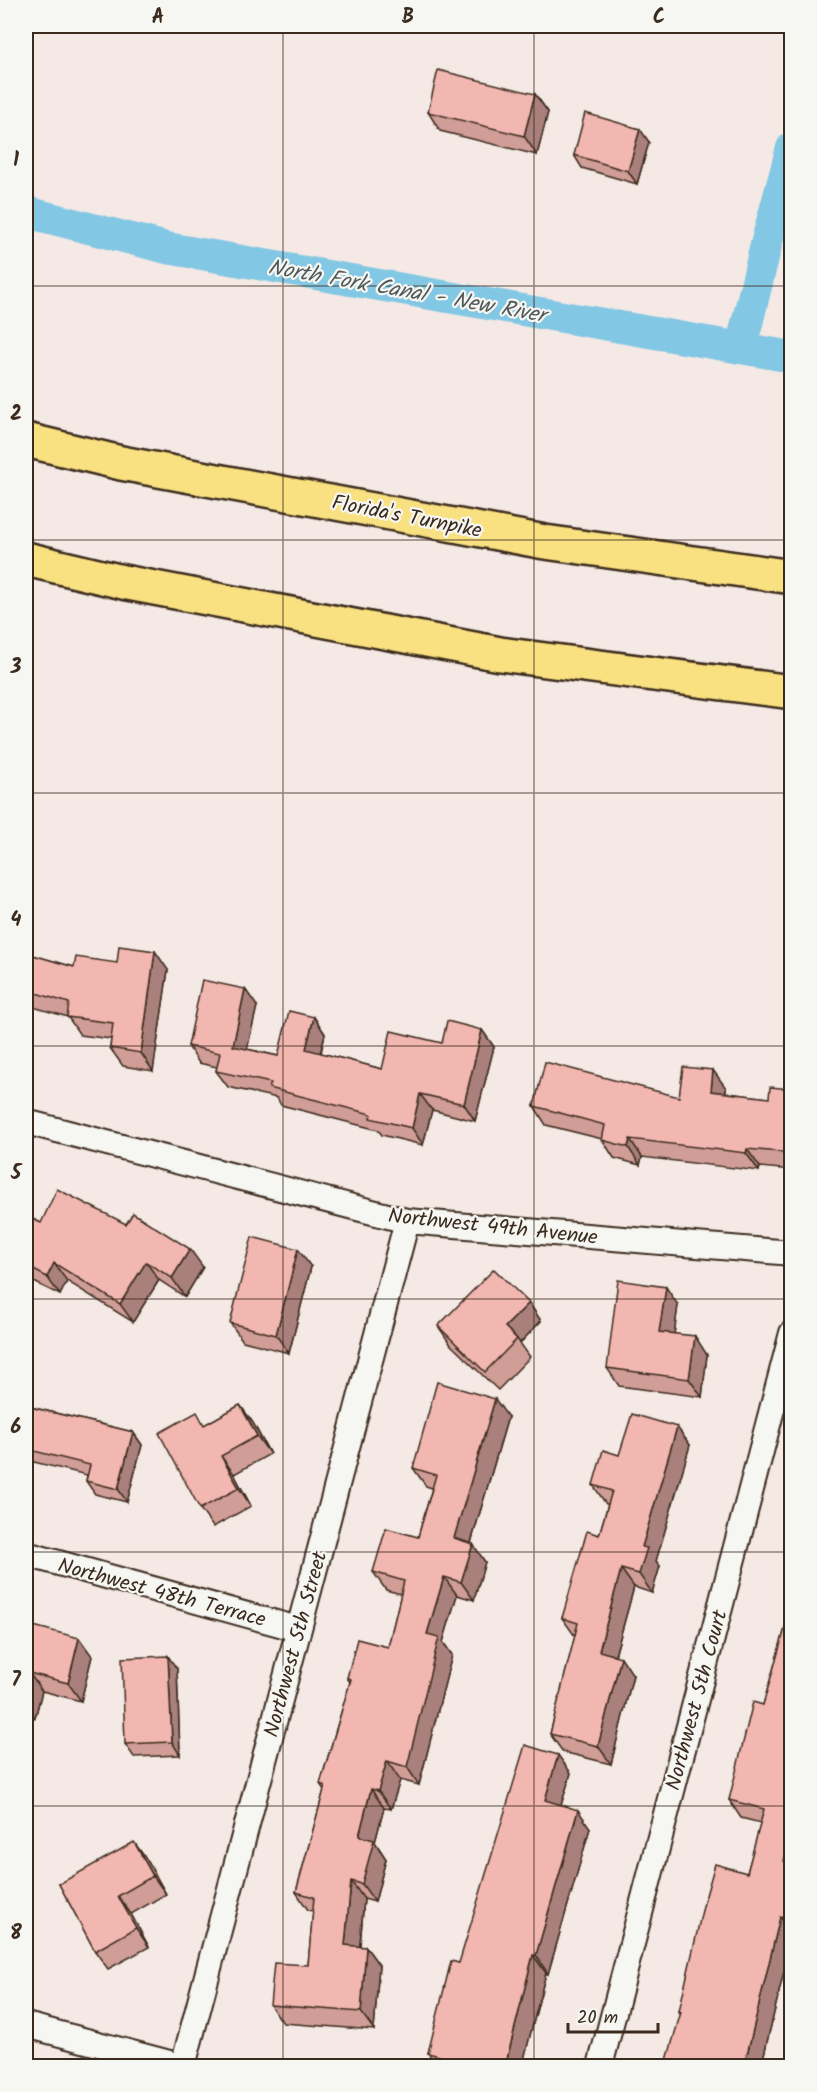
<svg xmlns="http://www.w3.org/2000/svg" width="817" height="2092" font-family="Kalam,sans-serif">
	<rect width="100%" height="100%" fill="#f5e9e5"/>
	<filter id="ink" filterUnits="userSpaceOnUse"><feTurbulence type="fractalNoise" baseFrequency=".0167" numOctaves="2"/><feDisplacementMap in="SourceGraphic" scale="12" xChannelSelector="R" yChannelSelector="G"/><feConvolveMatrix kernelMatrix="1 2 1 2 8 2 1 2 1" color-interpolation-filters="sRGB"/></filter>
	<g filter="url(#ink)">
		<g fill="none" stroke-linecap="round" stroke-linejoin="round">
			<g stroke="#82c7e3" stroke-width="32">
				<path d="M26,212L167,248L792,357"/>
				<path d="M741,348L767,241L792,148"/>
			</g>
			<g stroke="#3b2a1e" stroke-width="28">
				<g id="street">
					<path d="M26,1122L407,1221L792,1253"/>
					<path d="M26,1554L298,1629"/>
					<path d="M26,2025L181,2066"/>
					<path d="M183,2066L407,1221"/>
					<path d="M600,2066L792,1333"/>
				</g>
			</g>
			<g stroke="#3b2a1e" stroke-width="38">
				<g id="highway">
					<path d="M26,440L121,463L545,542L792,577"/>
					<path d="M26,559L123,582L500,654L792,692"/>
				</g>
			</g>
			<use href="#street" stroke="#f6f6f2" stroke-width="24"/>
			<use href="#highway" stroke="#f9e181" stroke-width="33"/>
		</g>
		<g fill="#d09d97" stroke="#3b2a1e" stroke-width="1.5">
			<path d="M535,94L548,112L537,155L440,131L428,112Z"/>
			<path d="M649,142L637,184L582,168L574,155Z"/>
			<path d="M26,953L74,967L168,970L153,1071L123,1066L110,1048L111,1039L80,1035L68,1017L26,1005Z"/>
			<path d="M257,1006L247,1049L278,1056L314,1017L325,1034L321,1053L382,1069L442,1043L482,1030L494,1047L475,1121L432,1110L423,1145L382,1135L378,1130L281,1105L277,1098L228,1087L216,1071L217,1067L199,1063L188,1046Z"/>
			<path d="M726,1088V1093L769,1098L792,1089V1170L760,1167L759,1171L642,1157L640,1165L614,1158L602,1139L546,1125L534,1106L679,1097Z"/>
			<path d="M26,1216L41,1223L203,1267L185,1297L159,1280L133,1322L67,1281L60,1295L26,1278Z"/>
			<path d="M311,1267L289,1353L243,1341L230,1323Z"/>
			<path d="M529,1303L541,1321L520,1343L530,1357L498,1390L451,1345L438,1326Z"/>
			<path d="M678,1305L674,1334L707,1355L702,1397L619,1386L607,1368Z"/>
			<path d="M26,1399L27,1406L133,1432L142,1445L127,1502L95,1494L86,1481L87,1475L34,1462L26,1464Z"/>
			<path d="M240,1405L253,1423L270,1454L234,1474L251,1506L213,1527L200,1509L206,1424Z"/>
			<path d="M508,1417L471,1543L485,1562L474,1600L457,1595L443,1642L452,1655L419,1785L400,1780L391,1809L384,1808L375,1842L386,1859L375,1902L364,1899L360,1947H366L379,1965L374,2030L283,2023L270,2005L308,1965L313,1911L308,1910L296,1892L324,1790L320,1784L350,1682L347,1678L388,1647L401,1594L386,1590L373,1572L418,1537L432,1488L426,1486L413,1468Z"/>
			<path d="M690,1445L656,1561L660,1566L652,1593L634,1587L615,1656L633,1675L611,1764L563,1752L550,1734L575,1636L562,1618L599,1535L608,1504H606L593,1485L619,1455Z"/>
			<path d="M792,1604V1938L761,2067L680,2014L679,2011L747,1873L761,1823L741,1818L729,1800L763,1705Z"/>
			<path d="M26,1624L92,1656L81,1701L42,1691L35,1718L26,1715Z"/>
			<path d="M177,1669L180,1755L134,1757L125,1744Z"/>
			<path d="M571,1773L561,1805L590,1828L548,1974L546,1973L522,2067H437L428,2053L459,1963Z"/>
			<path d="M147,1860L166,1894L131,1914L149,1947L108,1969L95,1951L59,1884Z"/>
		</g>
		<g fill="#a9807b" stroke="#3b2a1e" stroke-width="1.5">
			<path d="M535,94L548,112L537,155L524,136Z"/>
			<path d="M640,129L649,142L637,184L628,171Z"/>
			<path d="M155,951L168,970L153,1071L141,1053Z"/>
			<path d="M245,989L257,1006L244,1063L233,1046Z"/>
			<path d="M314,1017L325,1034L317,1066L306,1049Z"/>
			<path d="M482,1030L494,1047L475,1121L464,1104Z"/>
			<path d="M713,1070L726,1088L724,1109L711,1091Z"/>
			<path d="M420,1094L432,1110L423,1145L412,1128Z"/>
			<path d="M630,1139L642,1157L640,1165L628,1147Z"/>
			<path d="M747,1149L760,1167L759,1171L746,1153Z"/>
			<path d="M190,1249L203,1267L185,1297L172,1278Z"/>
			<path d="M298,1249L311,1267L289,1353L276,1335Z"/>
			<path d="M146,1262L159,1280L133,1322L120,1304Z"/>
			<path d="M54,1263L67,1281L60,1295L47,1277Z"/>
			<path d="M666,1287L678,1305L672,1350L659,1332Z"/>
			<path d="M529,1303L541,1321L520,1343L517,1339L505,1327Z"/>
			<path d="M695,1336L707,1355L702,1397L689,1379Z"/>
			<path d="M495,1399L508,1417L467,1556L454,1538Z"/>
			<path d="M240,1405L253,1423L270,1454L257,1436Z"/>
			<path d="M677,1427L690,1445L656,1561L660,1566L652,1593L639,1574L642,1547Z"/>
			<path d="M133,1432L142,1445L127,1502L118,1489Z"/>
			<path d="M221,1456L234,1474L251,1506L239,1488Z"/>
			<path d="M473,1544L485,1562L474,1600L461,1582Z"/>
			<path d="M621,1569L634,1587L611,1670L599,1651Z"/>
			<path d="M444,1577L457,1595L443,1642L452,1655L419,1785L407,1767L427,1634Z"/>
			<path d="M79,1638L92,1656L81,1701L68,1683Z"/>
			<path d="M168,1656L177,1669L180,1755L172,1742Z"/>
			<path d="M621,1657L633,1675L611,1764L598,1746Z"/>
			<path d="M29,1673L42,1691L35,1718L26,1704V1688Z"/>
			<path d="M558,1755L571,1773L557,1818L545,1800Z"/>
			<path d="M387,1761L400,1780L391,1809L378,1791Z"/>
			<path d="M371,1789L384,1808L375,1842L386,1859L375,1902L362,1884L359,1836Z"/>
			<path d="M578,1810L590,1828L548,1974L536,1955Z"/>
			<path d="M792,1815V1872L784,1861L787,1832Z"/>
			<path d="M134,1842L147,1860L166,1894L153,1876Z"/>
			<path d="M26,1881L31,1890L26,1912Z"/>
			<path d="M351,1881L364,1899L358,1964L345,1945Z"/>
			<path d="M118,1896L131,1914L149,1947L136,1928Z"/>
			<path d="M780,1917L792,1934V1938L761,2067H744Z"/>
			<path d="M366,1947L379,1965L374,2030L361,2012Z"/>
			<path d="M533,1955L546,1973L522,2067H505Z"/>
		</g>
		<g fill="#f2b7b0" stroke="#3b2a1e" stroke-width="1.5">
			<path d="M438,70L535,94L524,136L428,112Z"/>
			<path d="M585,113L640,129L628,171L574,155Z"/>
			<path d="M119,946L155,951L141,1053L110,1048L113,1023L67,1017L69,1003L26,990V953L74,967L76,957L117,963Z"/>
			<path d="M202,980L245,989L233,1046L278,1056L289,1011L314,1017L306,1049L382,1069L391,1031L442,1043L447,1021L482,1030L464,1104L420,1094L412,1128L370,1118L371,1114L269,1088L271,1083L216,1071L220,1053L188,1046Z"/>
			<path d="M545,1062L679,1097L683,1067L713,1070L711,1091L769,1098L770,1087L792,1089V1153L747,1149L746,1153L630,1139L628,1147L602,1140L605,1125L534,1106Z"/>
			<path d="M57,1189L126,1224L133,1213L190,1249L172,1278L146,1262L120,1304L54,1263L47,1277L26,1266V1216L41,1223Z"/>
			<path d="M252,1237L298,1249L276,1335L230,1323Z"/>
			<path d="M494,1269L529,1303L505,1327L517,1339L485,1372L438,1326Z"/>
			<path d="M618,1280L666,1287L659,1332L695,1336L689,1379L607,1368Z"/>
			<path d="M437,1382L495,1399L454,1538L473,1544L461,1582L444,1577L427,1634L439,1637L407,1767L387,1761L378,1791L371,1789L359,1836L374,1840L362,1884L351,1881L345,1945L366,1947L361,2012L270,2005L274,1963L308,1965L314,1897L296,1892L325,1786L320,1784L351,1679L347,1678L357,1639L388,1647L404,1581L373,1572L386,1528L418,1537L436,1475L413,1468Z"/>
			<path d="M240,1405L257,1436L221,1456L239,1488L200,1509L159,1433L197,1412L204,1425Z"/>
			<path d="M26,1406L133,1432L118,1489L86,1481L90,1465L26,1449Z"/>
			<path d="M632,1414L677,1427L642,1547L647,1548L639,1574L621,1569L599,1651L621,1657L598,1746L550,1734L578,1623L562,1618L587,1531L599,1535L612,1491L593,1485L603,1450L619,1455Z"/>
			<path d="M792,1576V1589L789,1588Z"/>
			<path d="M792,1604V1815L787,1832L792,1833L784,1861L792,1863V1920L780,1917L744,2067H665L681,2012L679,2011L703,1906L715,1864L747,1873L764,1809L729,1800L753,1702L763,1705Z"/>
			<path d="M26,1624L79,1638L68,1683L29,1673L26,1688Z"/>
			<path d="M168,1656L172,1742L125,1744L122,1658Z"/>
			<path d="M525,1745L558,1755L545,1800L578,1810L536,1955H533L505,2067H481L428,2053L451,1961L459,1963Z"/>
			<path d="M134,1842L153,1876L118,1896L136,1928L95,1951L59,1884Z"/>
		</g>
	</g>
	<path fill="none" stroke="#3b2a1e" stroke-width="1.5" stroke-opacity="0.55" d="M283,26V2066M534,26V2066M26,286H792M26,540H792M26,793H792M26,1046H792M26,1299H792M26,1552H792M26,1806H792"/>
	<g text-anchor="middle" stroke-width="4.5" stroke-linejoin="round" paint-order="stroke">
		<g font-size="21" fill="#3b2a1e" stroke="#f6f6f2">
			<text transform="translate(407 516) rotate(11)" y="7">Florida's Turnpike</text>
			<text transform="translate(493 1226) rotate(6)" y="7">Northwest 49th Avenue</text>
			<text transform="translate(162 1592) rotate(15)" y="7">Northwest 48th Terrace</text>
			<text transform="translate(295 1644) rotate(-75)" y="7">Northwest 5th Street</text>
			<text transform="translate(696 1700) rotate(-75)" y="7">Northwest 5th Court</text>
		</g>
		<g font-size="22" font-style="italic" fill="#505959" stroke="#f6f6f2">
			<text transform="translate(407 290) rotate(10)" y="8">North Fork Canal - New River</text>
		</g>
	</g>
	<rect width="817" height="2092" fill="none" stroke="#f6f6f2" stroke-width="66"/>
	<path d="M568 2023v9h90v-9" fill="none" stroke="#3b2a1e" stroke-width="3"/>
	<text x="577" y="2023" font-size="18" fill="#3b2a1e" stroke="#f6f6f2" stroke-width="4.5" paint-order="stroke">20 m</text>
	<rect x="33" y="33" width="751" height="2026" fill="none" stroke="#3b2a1e" stroke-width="2"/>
	<g font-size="20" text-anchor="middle" font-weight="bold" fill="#3b2a1e">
		<text x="158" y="23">A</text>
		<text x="408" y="23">B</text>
		<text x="659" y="23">C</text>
		<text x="16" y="166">1</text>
		<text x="16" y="420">2</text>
		<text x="16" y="673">3</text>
		<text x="16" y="926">4</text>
		<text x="16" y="1179">5</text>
		<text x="16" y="1433">6</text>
		<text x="16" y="1686">7</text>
		<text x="16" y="1939">8</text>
	</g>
</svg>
